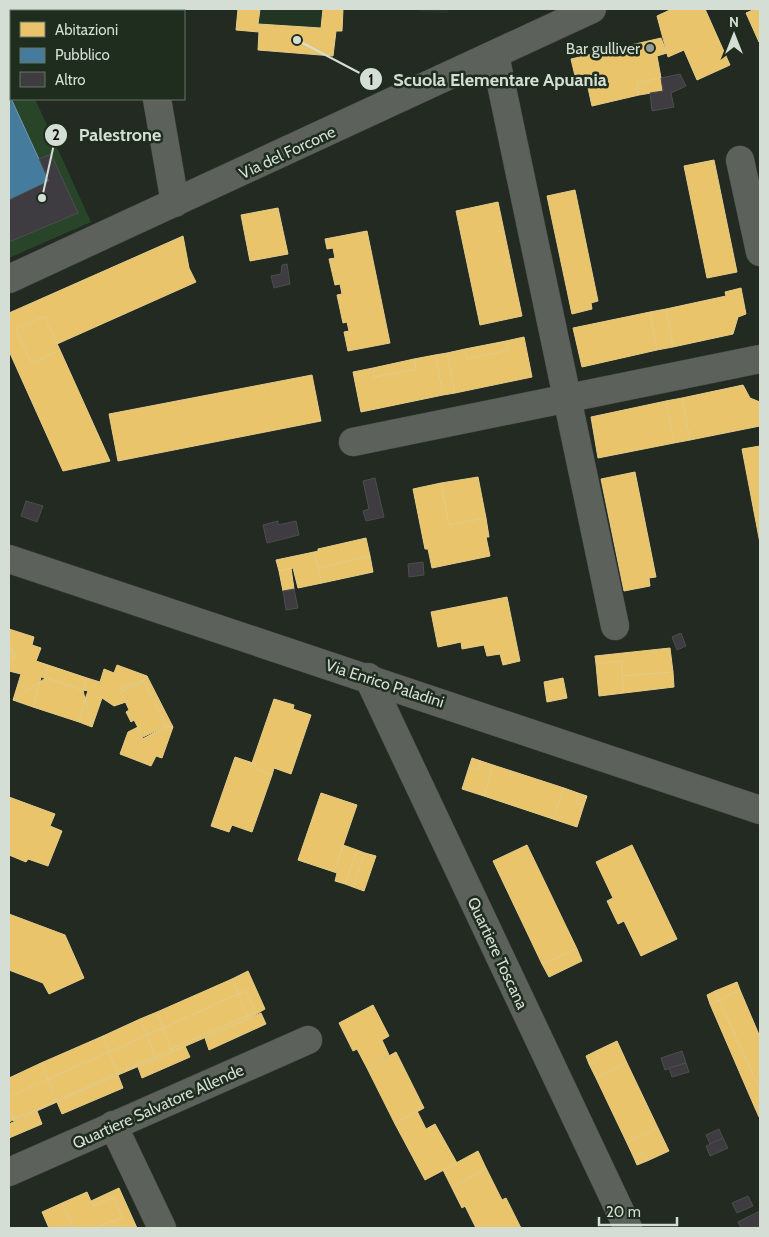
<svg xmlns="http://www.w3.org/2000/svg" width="769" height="1237" font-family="Cabin,sans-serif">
	<rect width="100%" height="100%" fill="#222a22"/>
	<g fill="#223422">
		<path d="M239,9H342L340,30L238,29Z"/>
		<path d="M419,9H448V13L419,12Z"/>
	</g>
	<path fill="#284529" d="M9,40L11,46V99H35L91,222L9,258Z"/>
	<g fill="#e9c46a" stroke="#e3cc8a">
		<path d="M238,9H260L258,24L321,28L323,9H343L342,31H336L333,56L258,50L259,32L236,30Z"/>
		<path d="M672,9H705L730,65L697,80L684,50L668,57L657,16Z"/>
		<path d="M755,9H760L759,42L746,13Z"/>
		<path d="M661,38L667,53L657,56L661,78L637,83L639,95L592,106L585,74L575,76L571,59Z"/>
		<path d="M661,78L663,91L639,95L637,83Z"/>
		<path d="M714,160L737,272L707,278L684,166Z"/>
		<path d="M575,190L598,301L591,303L592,309L572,314L547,196Z"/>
		<path d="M498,202L522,316L480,325L456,211Z"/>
		<path d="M278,208L288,254L250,261L241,215Z"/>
		<path d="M367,231L390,343L348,351L344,332L349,331L347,322L343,323L337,295L342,294L340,284L335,285L329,259L335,258L333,248L327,249L325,239Z"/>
		<path d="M183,236L189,268L196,282L57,344L44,316L16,329L31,363L60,350L110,461L63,471L9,351V313Z"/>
		<path d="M741,288L746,314L738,317L733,334L673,347L666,309L726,296L725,292Z"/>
		<path d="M666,309L673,347L657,350L650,312Z"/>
		<path d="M650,312L657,350L582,367L573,328Z"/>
		<path d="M44,316L60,350L31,363L16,329Z"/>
		<path d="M524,337L532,377L455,393L447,353L465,349L467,359L508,350L506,341Z"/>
		<path d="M506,341L508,350L467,359L465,349Z"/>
		<path d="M447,353L455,393L443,395L435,355Z"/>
		<path d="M435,355L443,395L361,412L353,372L373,368L374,377L416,369L414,359Z"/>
		<path d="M414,359L416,369L374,377L373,368Z"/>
		<path d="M312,375L321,421L118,461L109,414Z"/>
		<path d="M743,385L750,398L760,402V426L690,440L682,398Z"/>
		<path d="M682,398L690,440L674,443L666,401Z"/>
		<path d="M666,401L674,443L598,458L591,417Z"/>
		<path d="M760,446V543L742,449Z"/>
		<path d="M635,472L656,577L649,578L650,586L624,591L601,479Z"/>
		<path d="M478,477L486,518L449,525L441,483Z"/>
		<path d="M441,483L449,525L486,518L489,537H486L490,556L432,568L428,549H425L413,489Z"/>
		<path d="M366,538L370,556L318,568L314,552L318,551V549Z"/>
		<path d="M314,552L322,583L298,588L293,568L279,571L276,560Z"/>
		<path d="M370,556L373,572L322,583L318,568Z"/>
		<path d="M291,568L294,589L283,591L279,571Z"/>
		<path d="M507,597L520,661L503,665L500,654L487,656L484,645L462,649L461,642L438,647L431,612Z"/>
		<path d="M9,629L34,637L32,645L41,648L36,661L48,665L45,678L41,677L40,682L13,700L21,674L9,671V659L15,656L9,642Z"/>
		<path d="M9,642L15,656L14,657L9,647Z"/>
		<path d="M9,647L14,657L9,659Z"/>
		<path d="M670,648L673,672L622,676L621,661L596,664L595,656Z"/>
		<path d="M621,661L624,693L599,696L596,664Z"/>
		<path d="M48,665L87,678L83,690L45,678Z"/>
		<path d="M117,665L147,676L144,680L119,689L126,702L114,706L102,698L92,727L85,699L88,691L83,690L87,678L100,682L104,669L114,673Z"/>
		<path d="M673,672L674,687L624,693L622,676Z"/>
		<path d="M147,676L173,727H167L143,739L166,726L144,682L121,692L119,689L144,680Z"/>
		<path d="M45,678L83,690L85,699L79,722L33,707L40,682Z"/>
		<path d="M563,678L567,698L547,702L544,682Z"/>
		<path d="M40,682L33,707L13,700Z"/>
		<path d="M144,682L166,726L143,737L134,720L131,722L126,712L129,710L121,692Z"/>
		<path d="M85,699L92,727L79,722Z"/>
		<path d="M274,699L294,705L293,709L311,715L291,774L274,768L272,775L255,769L256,764L252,763Z"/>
		<path d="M138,727L143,739L167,727H173L162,758L156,756L151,766L120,754L128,732Z"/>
		<path d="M235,757L256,764L255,769L272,775L252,832L232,825L229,832L211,826Z"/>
		<path d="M472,758L481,761L478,770L469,767Z"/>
		<path d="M481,761L493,765L484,796L462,789L469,767L478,770Z"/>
		<path d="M493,765L564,788L553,819L484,796Z"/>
		<path d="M564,788L578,793L576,803L584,805L577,827L553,819Z"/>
		<path d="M321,793L357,805L334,872L298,860Z"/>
		<path d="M578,793L587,796L584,805L576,803Z"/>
		<path d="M9,797L55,814L50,826L62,831L48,866L28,859L26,862L9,855Z"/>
		<path d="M343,845L357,850L345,884L335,881L337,873L334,872Z"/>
		<path d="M527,845L577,949L542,964L493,861Z"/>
		<path d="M632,845L677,939L641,956L624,921L618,924L607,901L613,898L596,862Z"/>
		<path d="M357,850L365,853L353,887L345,884Z"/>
		<path d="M365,853L376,856L364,891L353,887Z"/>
		<path d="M9,914L65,935L84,978L49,994L43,983L9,970Z"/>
		<path d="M577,949L582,961L549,977L542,964Z"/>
		<path d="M248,971L265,1009L248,1019L247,1016L256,1012L246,991L238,994L232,979Z"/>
		<path d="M232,979L238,994L163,1028L157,1012Z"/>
		<path d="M737,982L740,990L719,1000L715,991Z"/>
		<path d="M740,990L760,1037V1090L719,1000Z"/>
		<path d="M246,991L256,1012L247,1016L238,994Z"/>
		<path d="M715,991L719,1000L710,1004L707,995Z"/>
		<path d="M238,994L247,1016L171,1049L163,1028Z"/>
		<path d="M719,1000L760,1090V1106L755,1108L710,1004Z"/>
		<path d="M373,1005L389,1036L382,1040L389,1055L367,1068L357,1049L353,1051L339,1023Z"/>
		<path d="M157,1012L163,1028L147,1035L140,1019Z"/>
		<path d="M261,1013L266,1024L209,1050L205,1038Z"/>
		<path d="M247,1016L248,1019L172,1052L171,1049Z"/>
		<path d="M140,1019L147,1035L109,1052L103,1036Z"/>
		<path d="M163,1028L171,1049L155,1057L147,1035Z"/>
		<path d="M147,1035L155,1057L117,1073L109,1052Z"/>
		<path d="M103,1036L109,1052L48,1079L41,1063Z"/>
		<path d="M617,1041L627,1063L596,1078L589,1064L599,1059L596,1051Z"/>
		<path d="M185,1046L190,1057L142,1078L138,1067Z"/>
		<path d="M171,1049L172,1052L156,1059L155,1057Z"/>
		<path d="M596,1051L599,1059L589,1064L586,1056Z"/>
		<path d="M109,1052L117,1073L56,1101L48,1079Z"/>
		<path d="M396,1052L424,1108L395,1124L367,1068Z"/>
		<path d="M155,1057L156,1059L118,1075L117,1073Z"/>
		<path d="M41,1063L48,1079L9,1097V1078Z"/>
		<path d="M627,1063L658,1128L627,1143L596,1078Z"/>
		<path d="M117,1073L118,1075L57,1102L56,1101Z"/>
		<path d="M118,1075L123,1088L62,1114L57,1102Z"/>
		<path d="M48,1079L56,1101L13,1120L9,1109V1097Z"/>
		<path d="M56,1101L57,1102L14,1121L13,1120Z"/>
		<path d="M760,1106V1117H759L755,1108Z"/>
		<path d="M9,1109L13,1120L9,1122Z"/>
		<path d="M37,1111L42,1124L9,1138V1124Z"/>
		<path d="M417,1111L426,1129L435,1124L457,1163L425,1180L395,1124Z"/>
		<path d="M658,1128L669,1151L647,1161L643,1152L634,1158L627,1143Z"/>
		<path d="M478,1151L486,1168L452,1188L443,1170Z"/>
		<path d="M643,1152L647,1161L637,1165L634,1158Z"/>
		<path d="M486,1168L502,1200L506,1198L521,1228H476L465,1206L462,1208L452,1188Z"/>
		<path d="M119,1188L137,1228H116L113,1220L122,1218L114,1197L93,1206L91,1201Z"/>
		<path d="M87,1192L93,1206L114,1197L122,1218L99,1228H73L62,1203Z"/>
		<path d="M62,1203L73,1228H49L42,1212Z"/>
		<path d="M113,1220L116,1228H99L98,1227Z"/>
	</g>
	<path fill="#457b9d" stroke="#7099ae" d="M9,94L49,181L9,200Z"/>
	<g fill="#3e3c41" stroke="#4b4e4d">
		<path d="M680,74L686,86L671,93L674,107L652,111L650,93L663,91L661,78Z"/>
		<path d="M51,154L78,213L9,242V200L49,181L39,159Z"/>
		<path d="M287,264L290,284L274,288L271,276L281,274L282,265Z"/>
		<path d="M375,478L384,517L366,521L363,511L369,509L363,481Z"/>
		<path d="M26,501L43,506L37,522L21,516Z"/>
		<path d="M278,521V525L296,521L299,535L267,543L263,525Z"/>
		<path d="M423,562L424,575L409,577L408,564Z"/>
		<path d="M294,589L298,608L286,610L283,591Z"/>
		<path d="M681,633L686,646L677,650L672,637Z"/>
		<path d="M682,1051L686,1063L665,1070L661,1058Z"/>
		<path d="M686,1063L689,1072L672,1077L669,1068Z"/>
		<path d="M719,1129L723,1138L710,1144L706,1135Z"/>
		<path d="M723,1138L728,1148L710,1156L706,1146Z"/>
		<path d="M748,1196L753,1206L737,1213L732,1203Z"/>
		<path d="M760,1211V1227L741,1228L738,1222Z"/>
	</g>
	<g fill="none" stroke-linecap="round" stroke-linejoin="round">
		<g stroke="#404740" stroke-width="29">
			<g id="minor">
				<path d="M142,9L143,11"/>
				<path d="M495,55L615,626"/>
				<path d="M157,99L175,203"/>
				<path d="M740,160L760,252"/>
				<path d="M9,279L592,9"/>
				<path d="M353,442L760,359"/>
				<path d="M9,559L760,810"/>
				<path d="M368,677L628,1228"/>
				<path d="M113,1125L162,1228"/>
				<path d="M9,1172L308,1040"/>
			</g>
		</g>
		<use href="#minor" stroke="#5c615c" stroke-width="28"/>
	</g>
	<circle fill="#969f96" stroke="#1e2d1e" stroke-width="2" cx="650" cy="48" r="5"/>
	<g text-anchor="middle" stroke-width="5" stroke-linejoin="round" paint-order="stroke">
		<g font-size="16" fill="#d4ded4" stroke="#1e2d1e" text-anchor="end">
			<text x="640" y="54">Bar gulliver</text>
		</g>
		<g font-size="16" fill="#d4ded4" stroke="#1e2d1e">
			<text transform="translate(287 152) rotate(-25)" y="6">Via del Forcone</text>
			<text transform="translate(385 683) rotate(18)" y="6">Via Enrico Paladini</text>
			<text transform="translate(498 953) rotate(65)" y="6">Quartiere Toscana</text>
			<text transform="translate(158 1106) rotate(-24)" y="6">Quartiere Salvatore Allende</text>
		</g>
	</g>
	<path fill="none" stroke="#d4ded4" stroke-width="2" d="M297 40L371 79M42 198L56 135"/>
	<g fill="#d4ded4" stroke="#1e2d1e" stroke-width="2">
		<circle cx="297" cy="40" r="5"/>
		<circle cx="42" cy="198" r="5"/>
		<circle cx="371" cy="79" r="12"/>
		<circle cx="56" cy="135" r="12"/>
	</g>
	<g font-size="15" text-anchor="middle" font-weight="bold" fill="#111">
		<text x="371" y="85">1</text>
		<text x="56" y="140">2</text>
	</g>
	<g font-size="18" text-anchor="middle" font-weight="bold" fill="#d4ded4" stroke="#1e2d1e" stroke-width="5" stroke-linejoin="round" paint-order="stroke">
		<text x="500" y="86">Scuola Elementare Apuania</text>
		<text x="120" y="141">Palestrone</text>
	</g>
	<rect width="769" height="1237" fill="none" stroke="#d4ded4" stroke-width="20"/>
	<rect x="10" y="10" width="175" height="90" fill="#1e2d1e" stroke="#677467"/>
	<rect x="20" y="22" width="25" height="15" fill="#e9c46a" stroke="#677467"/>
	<text x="55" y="35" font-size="15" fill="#d4ded4">Abitazioni</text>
	<rect x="20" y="48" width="25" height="15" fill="#457b9d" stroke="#677467"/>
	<text x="55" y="60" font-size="15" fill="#d4ded4">Pubblico</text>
	<rect x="20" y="72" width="25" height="15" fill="#3e3c41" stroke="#677467"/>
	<text x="55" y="85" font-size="15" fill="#d4ded4">Altro</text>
	<g transform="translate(734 35)" stroke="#1e2d1e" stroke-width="4" paint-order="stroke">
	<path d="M0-4L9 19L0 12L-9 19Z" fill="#d4ded4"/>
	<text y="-8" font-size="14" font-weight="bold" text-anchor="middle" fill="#d4ded4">N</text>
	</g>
	<path d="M599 1217v8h78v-8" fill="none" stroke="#d4ded4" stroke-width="2.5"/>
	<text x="606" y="1217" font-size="15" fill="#d4ded4" stroke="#1e2d1e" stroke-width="4" paint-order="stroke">20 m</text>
</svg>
